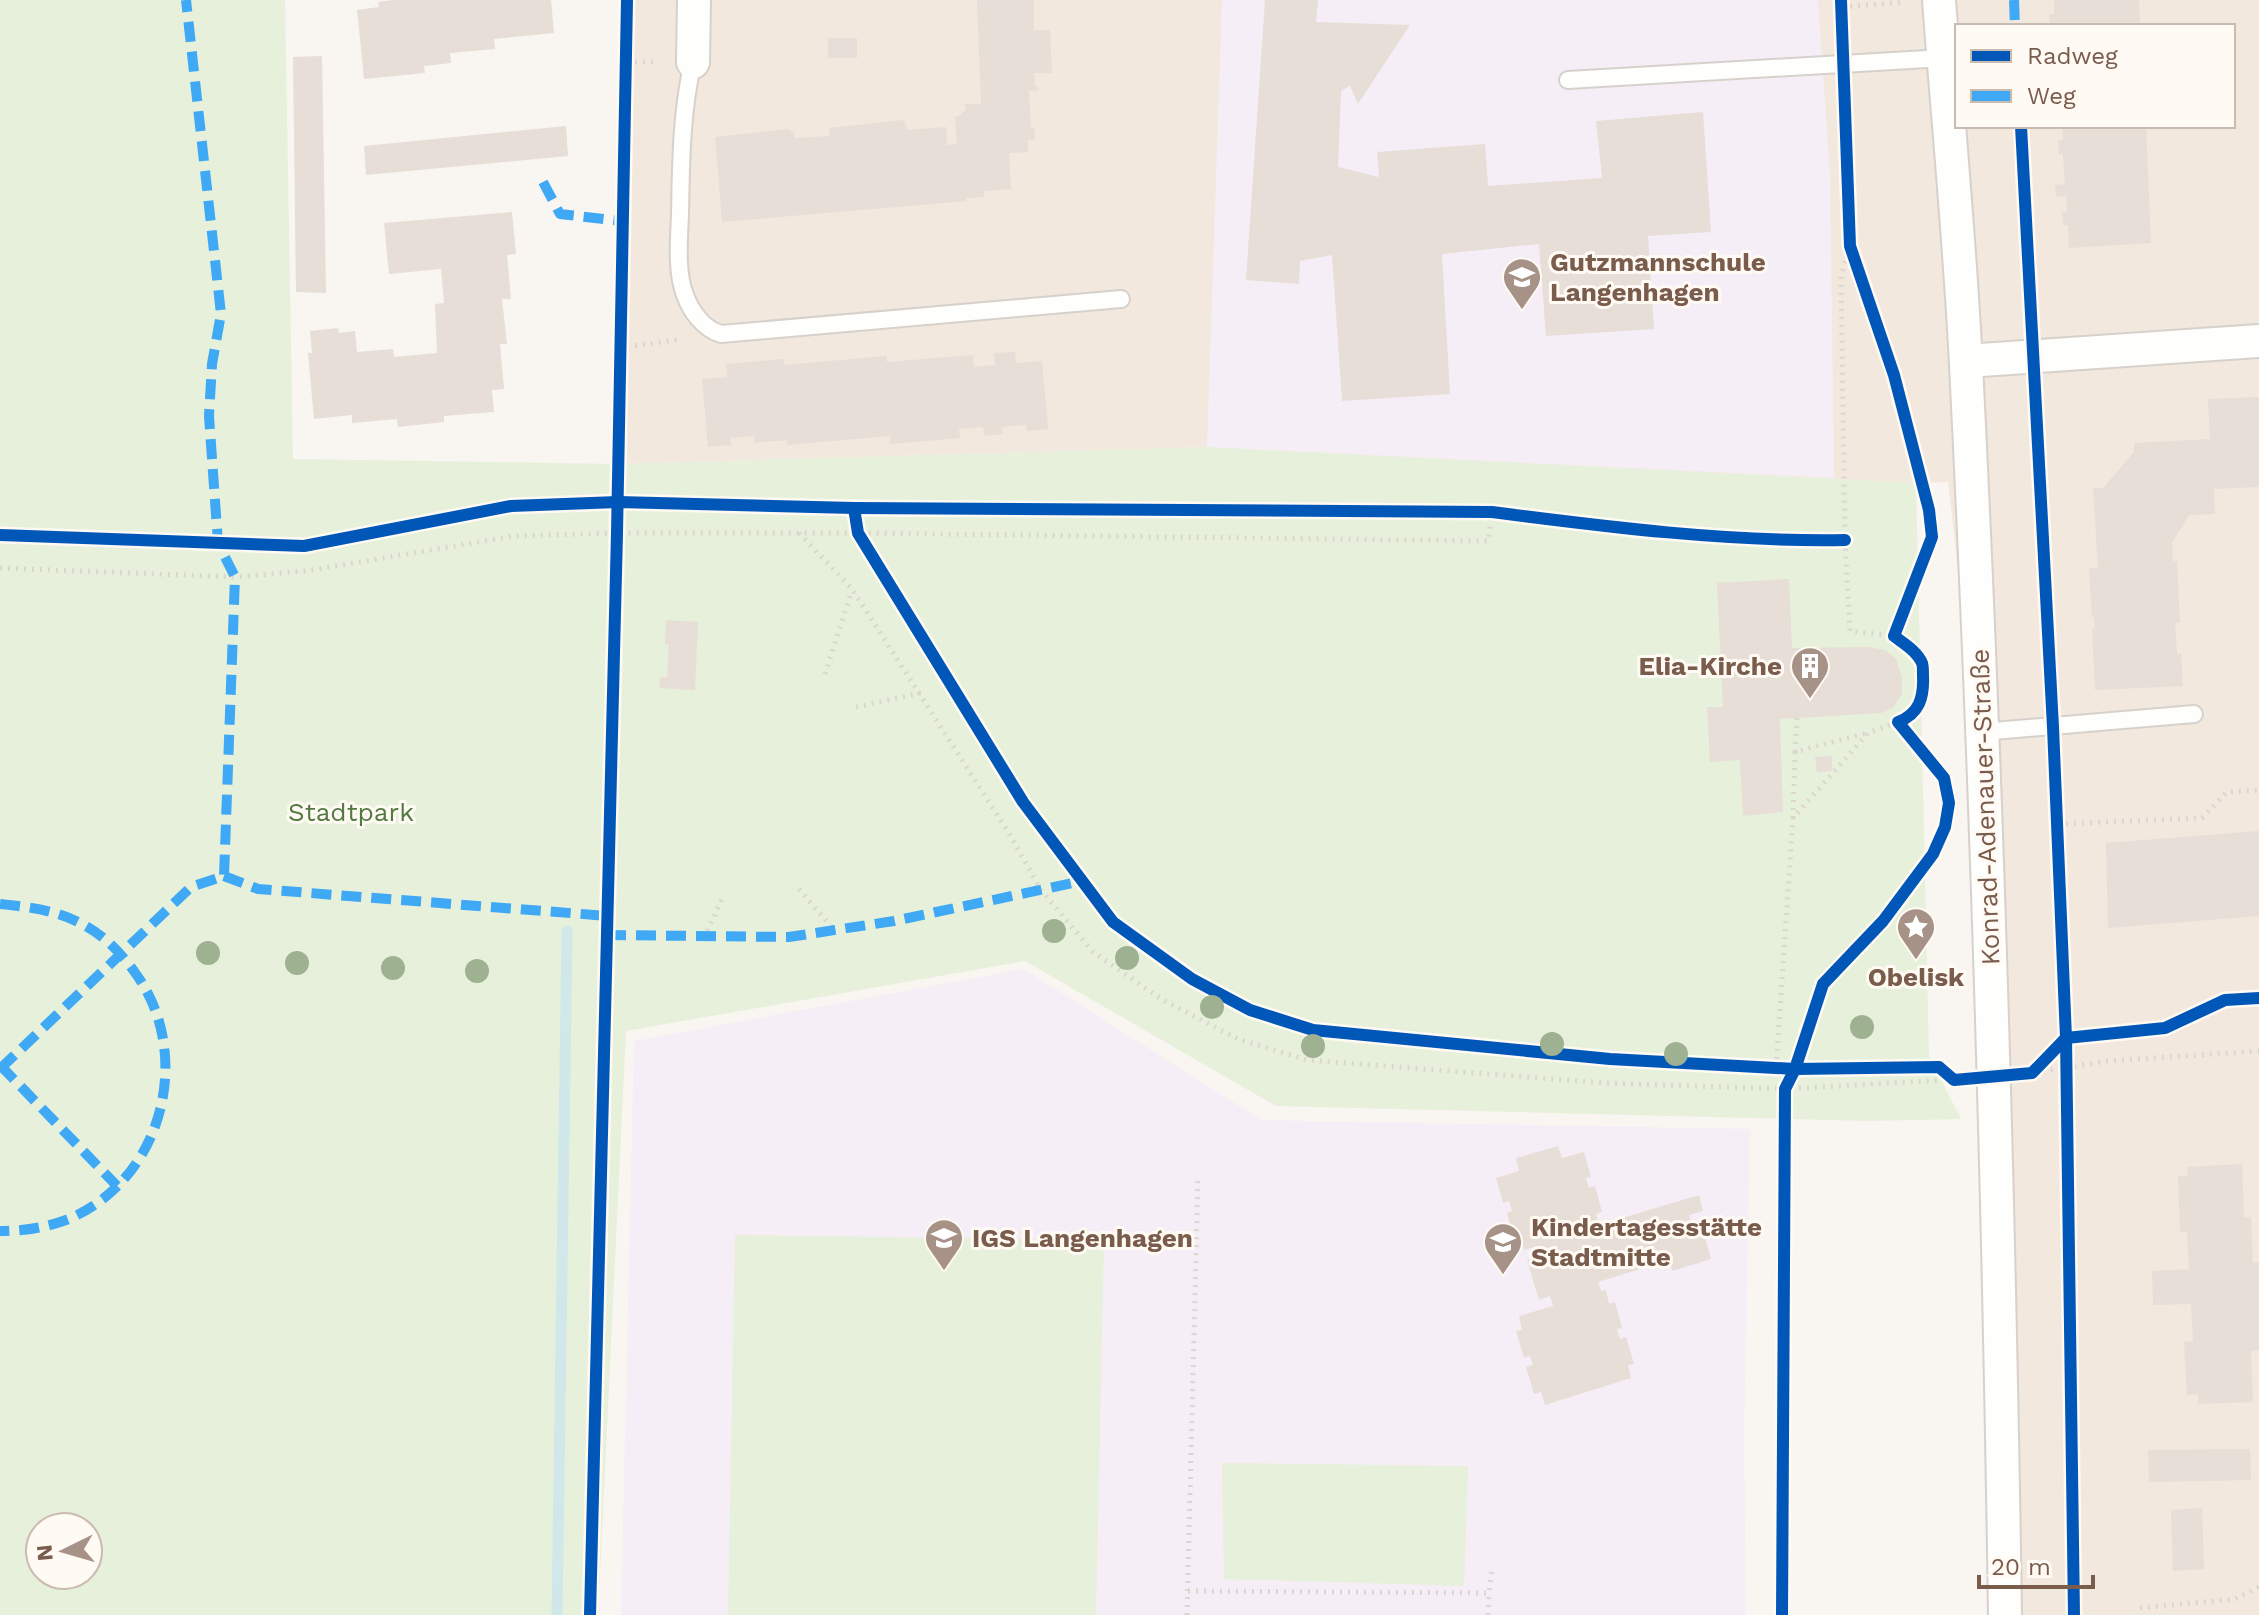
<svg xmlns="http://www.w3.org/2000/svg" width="2259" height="1615" font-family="'Work Sans',sans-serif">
	<rect width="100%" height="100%" fill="#f9f5f0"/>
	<path fill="#f2e8de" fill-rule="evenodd" d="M627,0H2259V1615H2005L1987,824L1948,482L1916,483L1207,447L617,464ZM1957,26H2233V126H1957Z"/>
	<g fill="#f6eef6">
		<path d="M1222,0H1818L1830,175L1834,478L1207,447Z"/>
		<path d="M1024,969L1261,1120L1750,1129L1744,1433L1746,1615H621L634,1041Z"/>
	</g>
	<g fill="#e7f0db" fill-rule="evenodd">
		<path d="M0,0H285L293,459L617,464L1207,447L1916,483L1929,1056L1961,1119L1870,1121L1276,1106L1025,961L626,1031L598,1615H0ZM40,1527H88V1575H40Z"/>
		<path d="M735,1235L1104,1240L1096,1615H728Z"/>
		<path d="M1222,1463L1468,1466L1464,1586L1224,1579Z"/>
	</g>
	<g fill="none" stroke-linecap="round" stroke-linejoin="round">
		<path stroke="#d0e8ea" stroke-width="11" d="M557,1615L567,931"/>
	</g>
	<g fill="#e6ded7">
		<path d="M393,0H551L554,33L494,39L495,49L450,53L451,63L424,66L425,73L364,79L357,10L379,7L378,2Z"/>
		<path d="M977,0H1034V30H1050L1052,73H1034L1035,87H1038L1039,90L1029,91L1031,128H1034L1035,139L1028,140V152L1009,153L1011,189L984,191V197L966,198L967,201L722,222L715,137L788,129L794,133V138L830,136L829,128L904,120L908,130L946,127L947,145L957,144L955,117L959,116L966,109L965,104H981Z"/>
		<path d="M1265,0H1318L1316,22L1410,25L1358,104L1350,86L1341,91L1338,167L1379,177L1377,152L1485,144L1488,186L1602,178L1596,121L1703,112L1711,232L1648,236L1654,329L1546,336L1539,244L1442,254L1450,394L1342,401L1332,255L1300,261L1299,284L1246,280Z"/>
		<path d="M2054,0H2139L2140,26H2050L2049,14H2054Z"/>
		<rect x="828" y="38" width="29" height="20"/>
		<path d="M322,56L326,293L296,292L293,57Z"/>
		<path d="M566,126L568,156L366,175L364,146Z"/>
		<path d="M2062,126H2146L2151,243L2069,248L2068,225H2063L2062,212H2067L2066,196L2056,197L2055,185L2065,184L2063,154H2059L2058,140H2063Z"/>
		<path d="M512,212L516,254L507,255L511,299H502L507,344H500L504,389L492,390L494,412L444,416V422L398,427L397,419L352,423V415L314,419L308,353H312L310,331L338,328L339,333L355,331L357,352L393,349L394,357L437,353L435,304L444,303L441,269L389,274L384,223Z"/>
		<path d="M1015,352L1016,363L1042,361L1048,429L1027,431L1026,425L1002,427L1003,434L984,436L983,427L959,429L960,438L890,444V436L787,445V440L754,443V436L730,438L731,445L708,447L702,379L727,377L726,364L784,359V365L887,356V362L973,355L974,367L995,365L994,353Z"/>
		<path d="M2259,397V487L2214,489L2215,514L2189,515L2172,543L2173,561H2177L2180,623H2175L2177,654H2181L2183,686L2095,690L2092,629H2095L2094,617H2092L2089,568H2098L2093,488H2103L2134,452V443L2210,439L2208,399Z"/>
		<path d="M1789,579L1792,648L1868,647L1885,650L1896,659L1902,677V694L1893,708L1881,713L1780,719L1783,812L1743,816L1740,760L1710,762L1707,707H1723L1717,583Z"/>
		<path d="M666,620L698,622L695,690L659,688L660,677H667L669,645L665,644Z"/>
		<path d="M1832,756V771L1817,772L1815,757Z"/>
		<path d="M2259,831V916L2108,928L2106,843Z"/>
		<path d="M1558,1146L1562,1158L1584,1152L1591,1177L1586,1178L1589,1188L1595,1186L1602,1212L1596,1214L1599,1225L1699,1195L1703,1211L1689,1215L1691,1222L1700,1220L1711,1259L1672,1271L1670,1260L1598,1282L1601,1291L1606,1290L1609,1304L1615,1302L1622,1328L1617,1329L1620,1339L1626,1337L1634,1364L1628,1365L1631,1378L1545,1405L1541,1392L1534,1394L1526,1367L1533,1365L1530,1356L1524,1358L1516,1331L1522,1330L1519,1316L1553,1306L1550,1296L1539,1300L1527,1260L1538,1257L1535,1247L1524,1250L1520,1237L1514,1239L1507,1213L1512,1211L1509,1201L1503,1203L1496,1178L1519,1171L1516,1158Z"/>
		<path d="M2242,1164L2244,1217H2251L2253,1263L2259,1262V1350L2251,1351L2253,1402L2198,1404V1394L2187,1395L2184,1342L2193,1341L2191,1304L2153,1305L2152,1271L2189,1269L2187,1232H2180L2178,1176H2188L2187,1167Z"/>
		<path d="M2250,1449L2251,1480L2149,1482L2148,1450Z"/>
		<path d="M2202,1508L2204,1569L2173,1571L2171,1510Z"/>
	</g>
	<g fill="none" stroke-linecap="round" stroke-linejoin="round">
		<g stroke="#d7d1cb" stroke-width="20">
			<g id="lane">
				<path d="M693,62C681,112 681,164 680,215C679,240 676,272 685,295C691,312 704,329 721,334L1121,299"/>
				<path d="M1568,80L1944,58"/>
				<path d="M1982,732L2194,714"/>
			</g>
		</g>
		<g stroke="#d7d1cb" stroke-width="36">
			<g id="street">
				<path d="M1939,0C1948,121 1960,243 1966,365C1987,781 1999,1198 2005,1615"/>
				<path d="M693,62L694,0"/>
				<path d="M1966,361L2259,341"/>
			</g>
		</g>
		<g stroke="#dcd5d0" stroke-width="5" stroke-dasharray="2 6" stroke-linecap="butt">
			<path d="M627,0L625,62H659"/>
			<path d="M1842,7L1904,2"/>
			<path d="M1850,246L1841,276L1845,540L1850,631L1894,636"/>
			<path d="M619,348L682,339"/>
			<path d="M799,533L852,589L1007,830L1041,890L1093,952L1161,999L1238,1039L1307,1060L1604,1083L1785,1089L1961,1079"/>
			<path d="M0,568L235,577L306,571L514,536L617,533H858L1488,541L1492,512"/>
			<path d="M825,674L852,590"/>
			<path d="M856,707L921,693"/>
			<path d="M1797,718L1795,752L1867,733"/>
			<path d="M1793,818L1795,752"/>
			<path d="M2058,824L2202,818L2227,792L2259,790"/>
			<path d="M799,889L834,930"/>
			<path d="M704,938L724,895"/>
			<path d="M2027,1074L2107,1061L2259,1051"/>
			<path d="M1785,1089L1776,1068L1793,818L1868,733L1898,722"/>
			<path d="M1188,1591L1489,1593L1492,1571"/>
			<path d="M2140,1608L2235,1599L2259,1587"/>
			<path d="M1187,1615L1198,1178"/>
			<path d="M1488,1615L1489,1593"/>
		</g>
		<use href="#lane" stroke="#fefefd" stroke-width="16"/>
		<use href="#street" stroke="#fefefd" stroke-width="32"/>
		<g stroke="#3fa9f5" stroke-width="10" stroke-dasharray="20 10" stroke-linecap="butt">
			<path d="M2014,0L2015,26"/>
			<path d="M543,182L560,214L622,221"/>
			<path d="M224,876L258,889L608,916"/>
			<path d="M0,904C29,907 56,910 82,924C104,935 122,954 136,974C195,1056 162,1182 66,1220C44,1228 23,1231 0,1231"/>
			<path d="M606,935L789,937L894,921L1082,881"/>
			<path d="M0,1065L117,1186"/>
			<path d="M0,1069L191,887L224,876L235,577L218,543L209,416L212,364L221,314L186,0"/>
		</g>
		<g stroke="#fffaf3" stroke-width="17">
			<g id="cycleway">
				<path d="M2021,126L2053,727L2066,1038L2074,1615"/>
				<path d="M854,508L858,533L1023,802L1113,922L1192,979L1250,1010L1313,1030L1610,1059L1795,1069L1939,1067L1954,1080L2032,1073L2066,1038L2165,1028L2225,1000L2259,998"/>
				<path d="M0,535L304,546L511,506L618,502L854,508L1492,512C1608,527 1727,542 1845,540"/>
				<path d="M590,1615L617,533L627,0"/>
				<path d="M1782,1615L1785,1089L1795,1069L1823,984L1883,921L1933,854L1945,827L1949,803L1944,778L1898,722C1919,714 1924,698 1923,676C1923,673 1923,665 1922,663C1917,651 1903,643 1894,636L1932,537L1929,510L1894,375L1850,246L1841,0"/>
			</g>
		</g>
		<use href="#cycleway" stroke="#0057b8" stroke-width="12"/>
	</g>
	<g fill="#9eb190">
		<circle cx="1054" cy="931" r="12"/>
		<circle cx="208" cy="953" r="12"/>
		<circle cx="1127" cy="958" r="12"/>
		<circle cx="297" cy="963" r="12"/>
		<circle cx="393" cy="968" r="12"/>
		<circle cx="477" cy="971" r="12"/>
		<circle cx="1212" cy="1007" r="12"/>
		<circle cx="1862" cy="1027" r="12"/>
		<circle cx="1552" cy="1044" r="12"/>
		<circle cx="1313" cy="1046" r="12"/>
		<circle cx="1676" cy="1054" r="12"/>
	</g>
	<defs>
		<g id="school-pin" transform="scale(2)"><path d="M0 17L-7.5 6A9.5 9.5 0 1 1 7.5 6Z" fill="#a69286" stroke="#fffaf3"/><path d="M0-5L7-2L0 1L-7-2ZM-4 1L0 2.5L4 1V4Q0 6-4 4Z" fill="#fff"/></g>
		<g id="building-pin" transform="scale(2)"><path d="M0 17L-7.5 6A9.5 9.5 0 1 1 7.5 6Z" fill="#a69286" stroke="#fffaf3"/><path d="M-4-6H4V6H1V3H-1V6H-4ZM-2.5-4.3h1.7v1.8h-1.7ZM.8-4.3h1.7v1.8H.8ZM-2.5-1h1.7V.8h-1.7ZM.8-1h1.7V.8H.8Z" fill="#fff"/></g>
		<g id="sight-pin" transform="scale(2)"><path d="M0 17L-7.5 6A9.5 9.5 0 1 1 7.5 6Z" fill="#a69286" stroke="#fffaf3"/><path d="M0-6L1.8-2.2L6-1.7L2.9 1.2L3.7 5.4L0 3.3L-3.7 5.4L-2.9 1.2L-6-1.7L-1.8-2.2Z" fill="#fff"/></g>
	</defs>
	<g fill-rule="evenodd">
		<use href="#school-pin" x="1522" y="277"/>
		<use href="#building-pin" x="1810" y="666"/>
		<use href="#sight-pin" x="1916" y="927"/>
		<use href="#school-pin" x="944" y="1238"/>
		<use href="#school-pin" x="1503" y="1242"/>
	</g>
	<g text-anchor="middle" stroke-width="6" stroke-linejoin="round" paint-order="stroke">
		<g font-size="26" font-weight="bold" fill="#7a5c4d" stroke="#fffaf3" text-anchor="start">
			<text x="1550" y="271">Gutzmannschule<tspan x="1550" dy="30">Langenhagen</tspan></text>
			<text x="1782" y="675" text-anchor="end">Elia-Kirche</text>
			<text x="1916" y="986" text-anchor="middle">Obelisk</text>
			<text x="1531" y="1236">Kindertagesstätte<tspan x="1531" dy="30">Stadtmitte</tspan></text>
			<text x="972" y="1247">IGS Langenhagen</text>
		</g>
		<g font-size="26" fill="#7a5c4d" stroke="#fffaf3">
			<text transform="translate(1985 807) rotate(-92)" y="9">Konrad-Adenauer-Straße</text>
		</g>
		<g font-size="26" fill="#537a41" stroke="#fffaf3">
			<text x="351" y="821">Stadtpark</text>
		</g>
	</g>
	<rect x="1955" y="24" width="280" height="104" fill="#fffaf3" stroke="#cabbb1" stroke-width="2"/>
	<rect x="1971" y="50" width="40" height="12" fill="#0057b8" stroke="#cabbb1" stroke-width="2"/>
	<text x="2027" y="64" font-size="24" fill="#7a5c4d">Radweg</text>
	<rect x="1971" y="90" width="40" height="12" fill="#3fa9f5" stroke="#cabbb1" stroke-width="2"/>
	<text x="2027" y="104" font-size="24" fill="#7a5c4d">Weg</text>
	<g transform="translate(64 1551) rotate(265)"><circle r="38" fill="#fffaf3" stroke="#cabbb1" stroke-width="2"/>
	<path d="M0-6L14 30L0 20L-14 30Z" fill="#a69286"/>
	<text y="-12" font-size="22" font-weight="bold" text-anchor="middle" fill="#7a5c4d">N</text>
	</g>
	<path d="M1979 1575v12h114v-12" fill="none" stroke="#7a5c4d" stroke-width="4"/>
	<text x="1991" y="1575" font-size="24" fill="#7a5c4d" stroke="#fffaf3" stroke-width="6" paint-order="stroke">20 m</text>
</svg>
